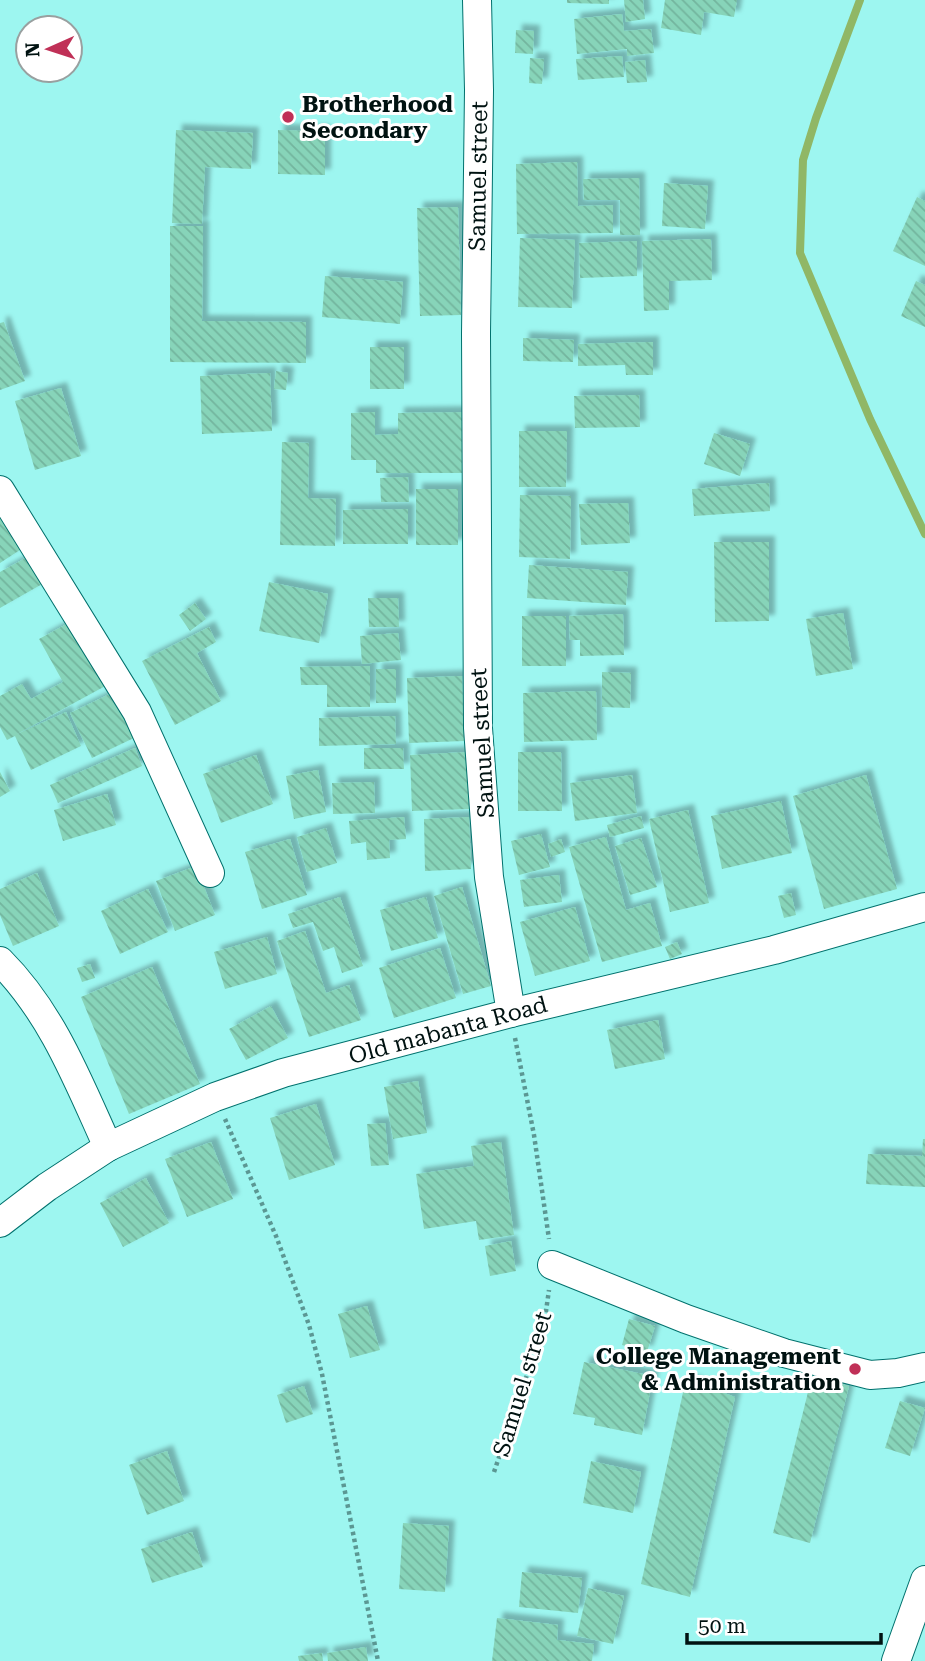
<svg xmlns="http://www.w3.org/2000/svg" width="925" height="1661" font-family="'Roboto Serif',serif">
	<defs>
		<pattern id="building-back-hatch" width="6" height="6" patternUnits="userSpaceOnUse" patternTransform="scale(1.75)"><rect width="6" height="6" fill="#87d4b9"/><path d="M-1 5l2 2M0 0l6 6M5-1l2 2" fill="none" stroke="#73b59e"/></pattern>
		<filter id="shadow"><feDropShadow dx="6" dy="-6" stdDeviation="2" flood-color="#0004"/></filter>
	</defs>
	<rect width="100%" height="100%" fill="#9df6f0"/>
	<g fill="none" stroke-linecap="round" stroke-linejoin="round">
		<path stroke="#90b766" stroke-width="8" d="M860,0L816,118L803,160L800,253L870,419L925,534"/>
	</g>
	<g fill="url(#building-back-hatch)" filter="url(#shadow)">
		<path d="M567,0H609V4L567,3Z"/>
		<path d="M624,0H643L645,19L626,22Z"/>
		<path d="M665,0H737L734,17L704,12L701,35L661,28Z"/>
		<path d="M622,14L624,31L651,29L654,53L627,56V49L577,54L574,19Z"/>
		<path d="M516,30L534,31L533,54L515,53Z"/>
		<path d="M622,56L624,77L578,80L576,59Z"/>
		<path d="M530,58L544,59L542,84L529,83Z"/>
		<path d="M645,60L647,82L627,83L625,62Z"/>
		<path d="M176,130L253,133L251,169L205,167L202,224L172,223Z"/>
		<path d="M278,130L325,131V175L278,174Z"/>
		<path d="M577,162L578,206L613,205V233L517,234L516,164Z"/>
		<path d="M639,178L640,235H620V200H584L583,179Z"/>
		<path d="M664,183L708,186L705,229L662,226Z"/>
		<path d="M917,197L925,201V266L893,251Z"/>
		<path d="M458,207L461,315L420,316L417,208Z"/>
		<path d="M170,226H203L202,321L306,322V363L170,362Z"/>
		<path d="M520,238L575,240L572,308L518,307Z"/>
		<path d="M711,239L712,280L669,281V310L644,311L642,241Z"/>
		<path d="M637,241V276L580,278L579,243Z"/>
		<path d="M325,276L403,282L400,324L322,317Z"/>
		<path d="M916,281L925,285V327L901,316Z"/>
		<path d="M4,322L25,381L0,390V323Z"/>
		<path d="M523,338L574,340L573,362L523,361Z"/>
		<path d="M653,342V375H626L625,365L578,366V344Z"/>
		<rect x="370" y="347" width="34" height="42"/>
		<path d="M276,371L288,373L286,390L274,389Z"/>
		<path d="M270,373L272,431L202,434L200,376Z"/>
		<path d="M61,388L81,456L35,470L15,401Z"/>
		<path d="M639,395L640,427L575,428L574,396Z"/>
		<path d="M375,412V435L398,434V413L470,412V473H376V460H351V413Z"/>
		<path d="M519,431H567L566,487H519Z"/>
		<path d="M714,433L750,444L740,476L704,464Z"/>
		<path d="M282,442L309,443L308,498L336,499L335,546L280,545Z"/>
		<path d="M408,477L409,502H381L380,478Z"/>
		<path d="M769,483L770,511L694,516L692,489Z"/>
		<rect x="416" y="489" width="42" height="56"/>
		<path d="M520,495L571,496L570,559L519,557Z"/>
		<path d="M628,503L630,543L581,545L579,504Z"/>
		<path d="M408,509V544H343V510Z"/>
		<path d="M0,510L23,548L0,563Z"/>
		<path d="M714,542H769V621L715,622Z"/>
		<path d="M29,556L44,583L0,608V572Z"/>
		<path d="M529,565L628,572L626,605L527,598Z"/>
		<path d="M269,582L328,594L319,643L259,631Z"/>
		<path d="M368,598H398L399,627H369Z"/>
		<path d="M195,603L206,619L190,631L179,615Z"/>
		<path d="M843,613L853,669L816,676L806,619Z"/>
		<path d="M623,614L624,655L580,656V640H570L569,616Z"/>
		<rect x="522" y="616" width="44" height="50"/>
		<path d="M74,620L109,684L17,734L66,712L81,746L31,770L15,736L7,740L0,727V696L22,684L31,699L63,682L39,639Z"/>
		<path d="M209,627L216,642L197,653L221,701L175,725L142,661Z"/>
		<path d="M398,633L401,660L362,664L360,636Z"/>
		<path d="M370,666V707H327V685H301L300,667Z"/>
		<rect x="376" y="669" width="20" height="34"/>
		<path d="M602,672L631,673L630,708L602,707Z"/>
		<path d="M462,676L465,741L409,743L407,678Z"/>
		<path d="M116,691L138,736L92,758L70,713Z"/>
		<path d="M596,691L597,740L524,742L523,693Z"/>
		<path d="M395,716L396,744L319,746V718Z"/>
		<path d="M135,748L142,766L58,803L50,785Z"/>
		<path d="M364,748H403L404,769H364Z"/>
		<path d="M467,752L469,809L412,811L410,755Z"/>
		<path d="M518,752H561L562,811H518Z"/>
		<path d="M256,755L273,804L221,823L203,774Z"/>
		<path d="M318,770L326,812L294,819L286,776Z"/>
		<path d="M0,772L10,791L0,797Z"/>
		<path d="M632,775L637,813L575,821L570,783Z"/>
		<path d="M866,775L897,889L824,909L793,796Z"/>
		<path d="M374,782L375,813L333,814L332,783Z"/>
		<path d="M107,794L116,825L63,841L54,810Z"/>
		<path d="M781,801L792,853L722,869L711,816Z"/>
		<path d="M688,810L709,903L670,912L649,819Z"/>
		<path d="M641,816L644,828L610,837L607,825Z"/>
		<path d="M404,817L406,839L389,840L390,858L367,860L366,842L351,844L349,821Z"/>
		<path d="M469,817L471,869L425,871L424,819Z"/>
		<path d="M326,828L337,863L307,872L297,837Z"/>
		<path d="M541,834L550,867L519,875L511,841Z"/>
		<path d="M606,837L626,910L650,903L662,946L602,962L569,847Z"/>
		<path d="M641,838L657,887L630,895L615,846Z"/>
		<path d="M290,839L307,895L262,909L245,852Z"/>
		<path d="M561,839L565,852L551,857L548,844Z"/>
		<path d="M196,866L215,915L175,931L156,881Z"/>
		<path d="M37,873L59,926L13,946L0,915V889Z"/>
		<path d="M559,875L562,902L524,907L520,880Z"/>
		<path d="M462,887L491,986L463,994L434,896Z"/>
		<path d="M148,889L168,932L120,954L101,911Z"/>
		<path d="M791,893L796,915L784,918L778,896Z"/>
		<path d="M340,897L363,966L342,973L334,947L323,951L313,922L293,928L288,914Z"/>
		<path d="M426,897L438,938L391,951L380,910Z"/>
		<path d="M575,907L590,961L535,976L520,922Z"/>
		<path d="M305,931L326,993L349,985L361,1020L309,1037L277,941Z"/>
		<path d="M267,937L277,974L225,989L214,952Z"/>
		<path d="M677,942L682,954L670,959L665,947Z"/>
		<path d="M440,948L456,998L394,1018L379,968Z"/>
		<path d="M90,964L95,978L82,982L77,968Z"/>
		<path d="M152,967L200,1084L129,1114L81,997Z"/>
		<path d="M271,1006L288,1038L246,1060L229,1029Z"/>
		<path d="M658,1020L665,1059L615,1069L607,1030Z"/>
		<path d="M418,1081L427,1133L393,1139L384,1087Z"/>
		<path d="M316,1104L335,1165L289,1180L270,1118Z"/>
		<path d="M385,1123L389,1165L371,1166L367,1124Z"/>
		<path d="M923,1139H925V1187L866,1184L868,1154L922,1156Z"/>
		<path d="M211,1142L233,1199L187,1217L165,1159Z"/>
		<path d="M501,1142L514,1235L479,1240L476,1221L424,1229L416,1174L474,1166L471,1146Z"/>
		<path d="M146,1178L169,1223L123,1247L100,1203Z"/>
		<path d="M511,1241L516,1271L490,1276L485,1246Z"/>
		<path d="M367,1306L380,1350L350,1358L338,1314Z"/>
		<path d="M629,1319L655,1326L647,1352L622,1345Z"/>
		<path d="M584,1362L653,1376L642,1435L594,1425L595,1418L573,1414Z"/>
		<path d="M812,1376L849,1386L810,1543L773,1533Z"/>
		<path d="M686,1379L735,1397L690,1597L641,1584Z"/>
		<path d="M304,1386L313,1414L286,1423L277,1395Z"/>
		<path d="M900,1401L925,1408L910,1456L885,1448Z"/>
		<path d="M167,1451L184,1501L147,1515L129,1465Z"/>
		<path d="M591,1461L641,1472L633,1513L583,1503Z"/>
		<path d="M403,1523L449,1526L445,1592L399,1589Z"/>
		<path d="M192,1532L203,1567L152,1583L141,1549Z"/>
		<path d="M522,1572L582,1578L578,1613L519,1607Z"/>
		<path d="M588,1588L624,1596L613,1644L577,1636Z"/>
		<path d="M497,1618L558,1625L557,1640L594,1644L592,1661H492Z"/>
		<path d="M366,1647L368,1661H328L327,1653Z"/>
		<path d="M322,1653L323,1661H299L298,1656Z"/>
	</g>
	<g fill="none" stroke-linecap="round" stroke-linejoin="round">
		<g stroke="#00716d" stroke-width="30">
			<g id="minor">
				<path d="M477,0L479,90L476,334L478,728L489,877L511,1013"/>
				<path d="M0,490L137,712L210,873"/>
				<path d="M0,961C52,1013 78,1081 108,1147"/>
				<path d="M0,1223L47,1187L108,1147L215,1097L283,1073L511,1013L774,950L925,907"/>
				<path d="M552,1265L686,1319L784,1353L870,1375L898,1373L925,1367"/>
				<path d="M896,1661L925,1580"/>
			</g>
		</g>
		<g stroke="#5b9793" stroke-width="4.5" stroke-dasharray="3.5 3.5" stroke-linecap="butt">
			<path d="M515,1038L534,1135L549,1239"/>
			<path d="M225,1119L276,1236L309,1325L322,1374L378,1661"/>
			<path d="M494,1472L544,1325L549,1290"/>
		</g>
		<use href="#minor" stroke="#fff" stroke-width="28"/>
	</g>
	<g fill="#c03057" stroke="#fff" stroke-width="2.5">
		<circle cx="288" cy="117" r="7"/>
		<circle cx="855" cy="1369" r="7"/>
	</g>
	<g text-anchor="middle" stroke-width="6" stroke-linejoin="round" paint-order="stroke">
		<g font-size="23" font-weight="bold" fill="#001211" stroke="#fff" text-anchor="start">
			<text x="302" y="112">Brotherhood<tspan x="302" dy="26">Secondary</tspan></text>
			<text x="841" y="1364" text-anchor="end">College Management<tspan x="841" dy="26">&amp; Administration</tspan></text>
		</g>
		<g font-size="23" fill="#001211" stroke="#fff">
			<text transform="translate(478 176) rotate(-89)" y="8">Samuel street</text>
			<text transform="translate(482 743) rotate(-93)" y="8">Samuel street</text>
			<text transform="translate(448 1030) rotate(-15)" y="8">Old mabanta Road</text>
			<text transform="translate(522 1384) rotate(-73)" y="8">Samuel street</text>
		</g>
	</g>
	<g transform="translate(49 49) rotate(267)"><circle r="33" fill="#ffffff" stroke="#99a0a0" stroke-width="2"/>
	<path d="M0-5L12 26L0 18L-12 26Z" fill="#c03057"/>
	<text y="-10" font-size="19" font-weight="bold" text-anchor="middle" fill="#001211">N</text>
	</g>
	<path d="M687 1633v10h194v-10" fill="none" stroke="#001211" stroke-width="3.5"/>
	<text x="698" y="1633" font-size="21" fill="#001211" stroke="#ffffff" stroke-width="5" paint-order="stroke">50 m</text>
</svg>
